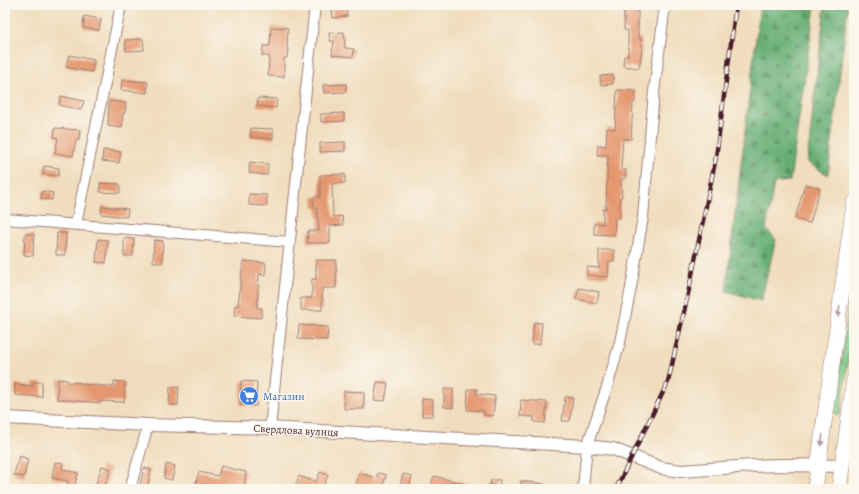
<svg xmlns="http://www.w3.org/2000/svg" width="859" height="494" font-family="Alegreya,serif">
	<defs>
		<pattern id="grass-dots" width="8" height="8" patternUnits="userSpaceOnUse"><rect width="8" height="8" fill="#7dca88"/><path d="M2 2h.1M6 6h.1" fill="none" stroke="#6ead76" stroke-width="1.8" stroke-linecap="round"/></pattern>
		<pattern id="forest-firs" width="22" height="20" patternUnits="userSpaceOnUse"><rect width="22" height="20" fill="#66ae74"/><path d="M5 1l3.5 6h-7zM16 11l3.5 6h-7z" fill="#568d5f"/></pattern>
	</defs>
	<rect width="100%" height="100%" fill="#fbf7ec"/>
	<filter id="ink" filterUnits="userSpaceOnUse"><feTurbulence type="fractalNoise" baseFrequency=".025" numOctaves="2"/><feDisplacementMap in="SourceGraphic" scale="8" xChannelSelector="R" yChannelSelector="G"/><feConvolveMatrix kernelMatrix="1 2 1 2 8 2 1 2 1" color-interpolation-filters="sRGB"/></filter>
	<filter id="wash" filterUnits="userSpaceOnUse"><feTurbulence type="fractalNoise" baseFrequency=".012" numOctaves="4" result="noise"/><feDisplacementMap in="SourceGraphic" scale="16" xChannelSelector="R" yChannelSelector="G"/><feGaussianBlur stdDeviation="0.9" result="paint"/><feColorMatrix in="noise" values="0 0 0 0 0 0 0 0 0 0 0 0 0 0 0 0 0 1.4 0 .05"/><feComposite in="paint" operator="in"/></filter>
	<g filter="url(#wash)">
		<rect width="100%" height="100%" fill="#f0ddbd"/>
		<path fill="url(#grass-dots)" stroke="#64745a" d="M854,262V316L841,411L839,415L837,416L834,413Z"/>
		<g fill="url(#forest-firs)" stroke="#586650">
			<path d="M760,5H815L790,181L774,183L766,229L776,239L761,301L726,291Z"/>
			<path d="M825,5H848L828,175L807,162Z"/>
		</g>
		<g id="blocks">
			<g fill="#e59870">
				<path d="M624,5H638V38H641L642,49L639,68L623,66L624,56H628V30H624Z"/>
				<path d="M346,8L347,16L333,18L332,9Z"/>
				<path d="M84,16L101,19L99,30L83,28Z"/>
				<path d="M271,27L288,28L287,47L288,48L287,58H284V77L268,76L269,56H262L263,46H270Z"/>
				<path d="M344,32L345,48L354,49L353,57L332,55L334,41H330L329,33Z"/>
				<path d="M143,39L144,50L126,51L125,40Z"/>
				<path d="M69,55L94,60L92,72L66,67Z"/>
				<path d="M613,75V84L601,85L600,76Z"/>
				<path d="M122,80L148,82L147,93L121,90Z"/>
				<path d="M346,84V92L324,93L323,85Z"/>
				<path d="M617,90L636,91L635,102H633L631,139H623L621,169L626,170V179H621L622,197H620V218H615L614,235L594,234V223L603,224V209H606L608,155H597L598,145L606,146L607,128L615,129Z"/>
				<path d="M61,96L84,101L81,110L59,105Z"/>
				<path d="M258,98L277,99L276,108L257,106Z"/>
				<path d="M109,101L126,103L125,113H123L122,128L108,126Z"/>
				<path d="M344,113V121L321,122V114Z"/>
				<path d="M55,128L80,130L79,140H76L73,156L55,153L58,138L54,137Z"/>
				<path d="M251,128L273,129V139L250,137Z"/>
				<path d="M345,142V151L320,152V143Z"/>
				<path d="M103,150L121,152L119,163L102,161Z"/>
				<path d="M250,162L268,164L267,175L249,173Z"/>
				<path d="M44,166L59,168L58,176L43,174Z"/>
				<path d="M345,174V183L332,184L333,217L342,216L343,225L330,226V243H307L308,231H319L317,208H314L313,197H320V175Z"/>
				<path d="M100,183L120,184V193L100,192Z"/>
				<path d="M805,184L820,188L810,223L795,219Z"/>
				<path d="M42,191L53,193L52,200L41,199Z"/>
				<path d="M249,194L267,195V206L249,205Z"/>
				<path d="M102,206L128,209L127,217L101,214Z"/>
				<path d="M57,233H66L65,255H56Z"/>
				<path d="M25,234H34L33,256L24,255Z"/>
				<path d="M124,238L134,239L133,256H124Z"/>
				<path d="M98,239L108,240L106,263L96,262Z"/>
				<path d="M154,240L163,241L162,263L153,262Z"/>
				<path d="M599,250H614V261H609L608,277L587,275V267L599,268Z"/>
				<path d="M316,260H336V288H322V310H301V298H312V279H316Z"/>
				<path d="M243,261L266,263L265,275L259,274L257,308H262L261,318L234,316L235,305L238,306Z"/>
				<path d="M579,288L599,292L597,303L576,299Z"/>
				<path d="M534,322L542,323L540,344H532Z"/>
				<path d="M299,325L328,327L327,340L298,339Z"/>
				<path d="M58,379L67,380V382L82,383V384L114,387V381L125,382L124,402L101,401V403L57,399Z"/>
				<path d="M241,381L257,382L256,406L240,405Z"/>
				<path d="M33,382H42V397L15,395V384L33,386Z"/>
				<path d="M377,382L388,383L385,401L374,400Z"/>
				<path d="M170,387H179L178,405H169Z"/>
				<path d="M444,389H453V408L444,407Z"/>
				<path d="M468,389H477L476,394L495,396L493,416L484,415V411L467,410Z"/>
				<path d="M344,391L364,392V409H344Z"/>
				<path d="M565,397L573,398L570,421H562Z"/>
				<path d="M422,399L433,400V416H422Z"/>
				<path d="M521,400L547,402L545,423L534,422V417L520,416Z"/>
				<path d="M19,456L28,459L24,477L14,475Z"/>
				<path d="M55,462L63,463L62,469L78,473L74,488L67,486L68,481L52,478Z"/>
				<path d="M166,464L175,466L172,480L164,478Z"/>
				<path d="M102,466L111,469L104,489H94Z"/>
				<path d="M221,466L236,470L246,472L244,487L225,485L224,489H220L204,484L203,489H194L199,472L218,476Z"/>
				<path d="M144,468L151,470L147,489H139Z"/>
				<path d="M320,472L328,475L324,485L332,488V489H294L299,476L316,482Z"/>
				<path d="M359,473L377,478L378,473L386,475L382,489H355Z"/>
				<path d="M403,474L412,476L409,489H399Z"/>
				<path d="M434,476L473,486L472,489H430Z"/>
				<path d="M491,480H500L499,489H490Z"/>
				<path d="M521,481L544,484V489H520Z"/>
			</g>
		</g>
	</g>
	<g filter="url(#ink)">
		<use href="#blocks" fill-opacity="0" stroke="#9d7e74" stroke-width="1"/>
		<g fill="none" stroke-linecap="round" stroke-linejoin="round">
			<g stroke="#9d7e74" stroke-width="12">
				<g id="minor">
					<path d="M5,219L204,235L290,242"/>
					<path d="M76,224L121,5"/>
					<path d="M270,428L315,5"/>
					<path d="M130,489L148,425"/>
					<path d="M583,489L587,446L608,384L620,342L631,288L643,217L654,92L665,5"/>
				</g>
			</g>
			<g stroke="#9d7e74" stroke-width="14">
				<path id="tertiary" d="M5,418L148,425L270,428L587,446L613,449L661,468L681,471L752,466L781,465L842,466"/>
			</g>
			<g stroke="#9d7e74" stroke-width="16">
				<g id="primary">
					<path d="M815,489L854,203"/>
					<path d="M839,489L854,379"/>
				</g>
			</g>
			<use href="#minor" stroke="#fff" stroke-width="10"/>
			<use href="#tertiary" stroke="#fff" stroke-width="12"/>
			<use href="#primary" stroke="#fff" stroke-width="15"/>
			<g stroke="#4a1f2b" stroke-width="4.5">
				<path id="rail" d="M616,489L668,382L688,294L716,157L736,5"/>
			</g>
			<use href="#rail" stroke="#fbf7ec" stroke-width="3" stroke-dasharray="9" stroke-linecap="butt"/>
		</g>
		<defs><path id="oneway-solid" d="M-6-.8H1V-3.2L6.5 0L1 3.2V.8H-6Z"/></defs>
		<g fill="#ae9aa0">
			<use href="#oneway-solid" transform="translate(839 311) rotate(98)"/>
			<use href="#oneway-solid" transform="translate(822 440) rotate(98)"/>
		</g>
	</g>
	<defs>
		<g id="supermarket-disc" transform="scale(1)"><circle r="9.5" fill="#3f7fe0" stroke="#fbf7ec"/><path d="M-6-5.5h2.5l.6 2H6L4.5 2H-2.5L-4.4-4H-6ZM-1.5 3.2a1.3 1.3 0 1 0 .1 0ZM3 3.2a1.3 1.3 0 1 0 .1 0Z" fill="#fff"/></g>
	</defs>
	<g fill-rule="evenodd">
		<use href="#supermarket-disc" x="249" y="396"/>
	</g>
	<g text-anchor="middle" stroke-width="3" stroke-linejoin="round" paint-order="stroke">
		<g font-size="11" fill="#366cbe" stroke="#fbf7ec" text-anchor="start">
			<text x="263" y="400">Mагазин</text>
		</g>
		<g font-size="11" fill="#4a1f2b" stroke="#fbf7ec">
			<text transform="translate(296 430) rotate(3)" y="4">Свердлова вулиця</text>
		</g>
	</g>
	<rect width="859" height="494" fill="none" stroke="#fbf7ec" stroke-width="20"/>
</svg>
